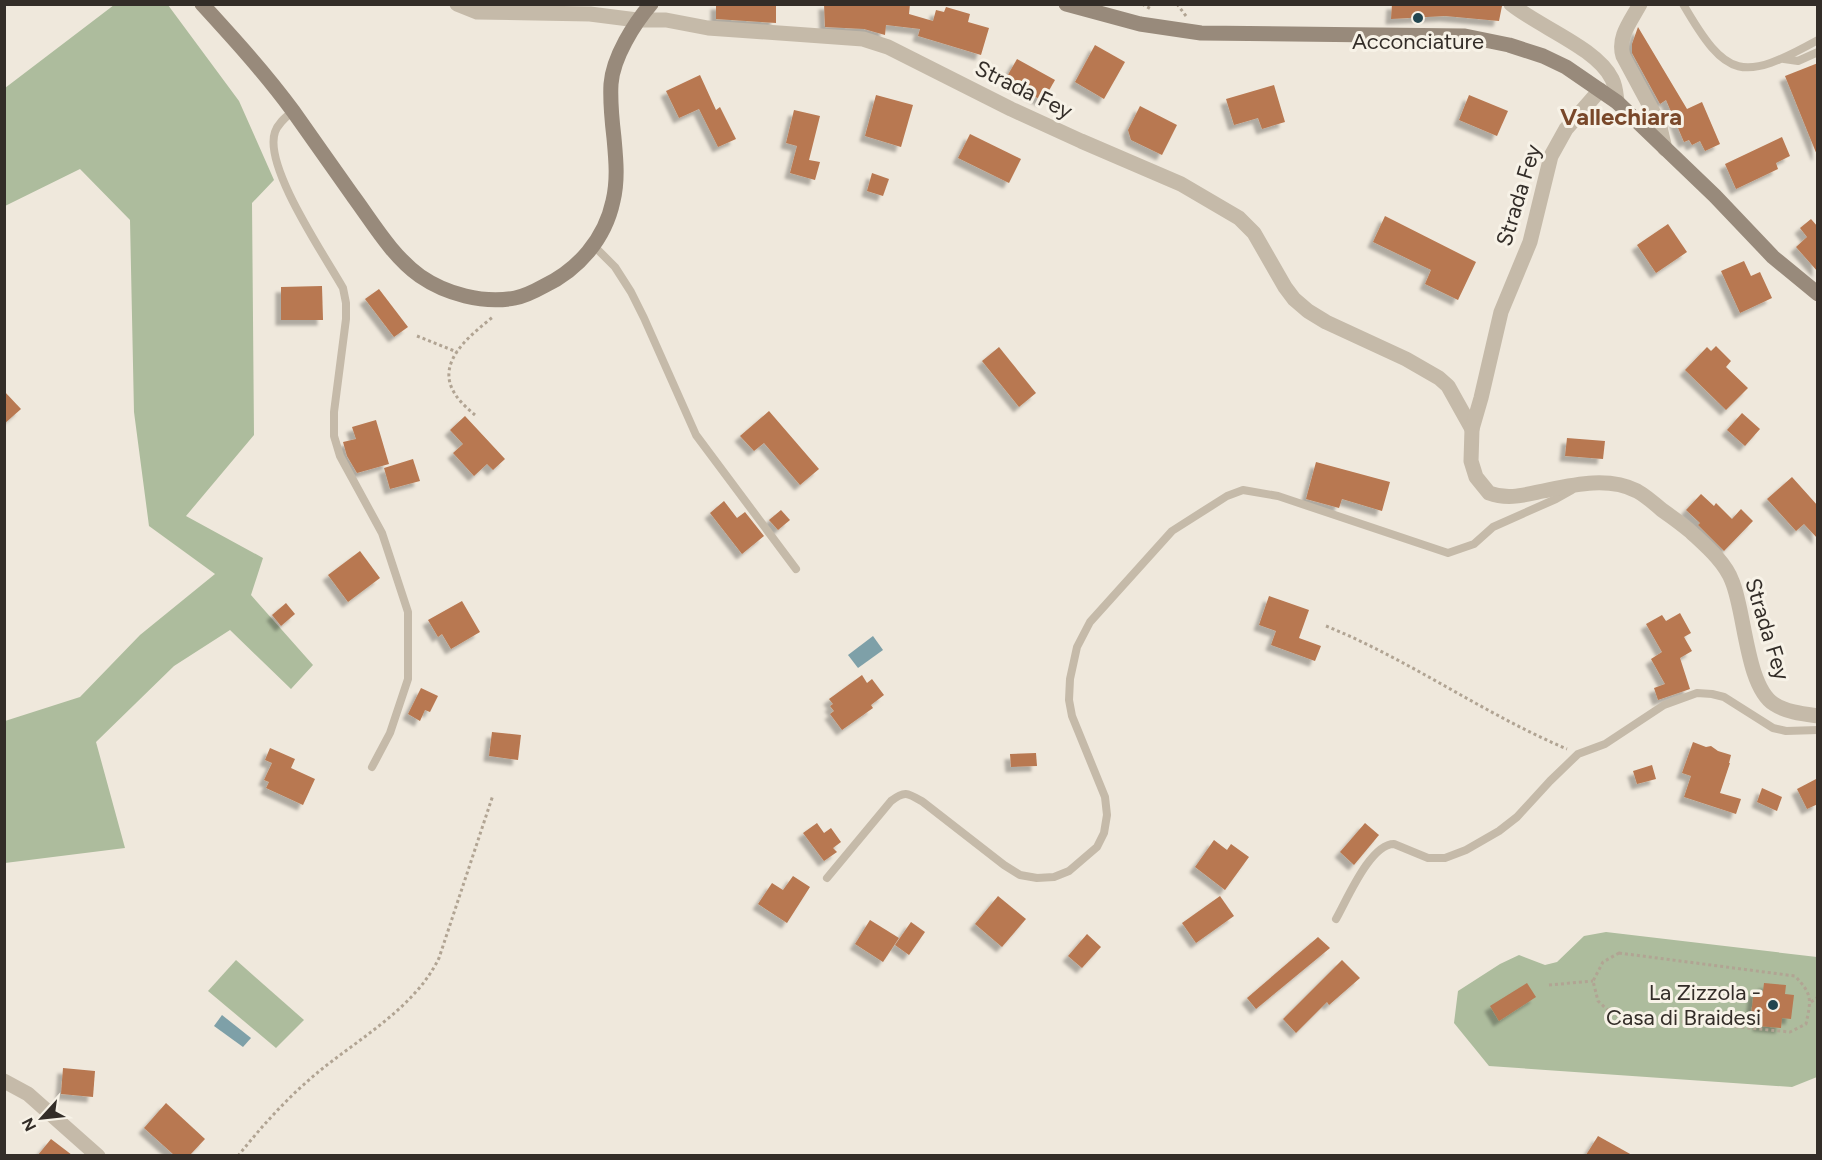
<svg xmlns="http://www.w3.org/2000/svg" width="1822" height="1160" font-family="Figtree,sans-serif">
	<defs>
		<filter id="shadow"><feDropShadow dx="-5.5" dy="5.5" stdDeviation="1.5" flood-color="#0004"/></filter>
	</defs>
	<rect width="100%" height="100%" fill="#efe8dc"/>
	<g fill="#adbc9d">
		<path d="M114,5H168L239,101L274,180L252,203L254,435L186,516L263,558L251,595L313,665L291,689L230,630L174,666L96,742L125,848L5,863V721L80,697L140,635L215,574L149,526L134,412L130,220L80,169L5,206V88Z"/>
		<path d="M1606,932L1817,957V1077L1792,1087L1489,1066L1454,1023L1458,991L1500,964L1519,955L1545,965L1557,962L1584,936Z"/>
		<path d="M236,960L304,1020L276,1048L208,991Z"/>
	</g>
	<g fill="#7ea0a8">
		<path d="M873,636L883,650L858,668L848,655Z"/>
		<path d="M222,1015L251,1038L243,1047L214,1026Z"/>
	</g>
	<g fill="#b87851" filter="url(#shadow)">
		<path d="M716,4H776V23L716,19Z"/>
		<path d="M824,4H910L909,14L933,21L936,10L944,12L946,7L970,14L968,22L989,28L981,55L918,36L920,29L886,25L885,35L864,29L825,27Z"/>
		<path d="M1392,4H1501L1502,6L1499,21L1445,16L1391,19Z"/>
		<path d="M1638,27L1687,109L1702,102L1720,144L1705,151L1700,141L1692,145L1689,140L1684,142L1666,100L1660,104L1632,53V44Z"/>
		<path d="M1095,45L1125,62L1104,99L1075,82Z"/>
		<path d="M1017,59L1055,80L1043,101L1005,80Z"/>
		<path d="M1818,63V155H1817L1785,76Z"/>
		<path d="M700,75L716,110L720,107L736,139L718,147L699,109L679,118L666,91Z"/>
		<path d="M1274,85L1285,122L1262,129L1258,118L1234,125L1226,99Z"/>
		<path d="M876,95L913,105L901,147L865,136Z"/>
		<path d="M1469,95L1508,111L1497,136L1459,120Z"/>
		<path d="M1140,106L1177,125L1162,155L1131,140L1128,130Z"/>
		<path d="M794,110L820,116L809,160L820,162L815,180L790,173L797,146L786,143Z"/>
		<path d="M970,134L1021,159L1009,183L958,158Z"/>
		<path d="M1782,137L1790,156L1776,163L1778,169L1736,189L1725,164Z"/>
		<path d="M872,173L889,179L883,196L867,191Z"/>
		<path d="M1385,216L1476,262L1458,300L1425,284L1431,270L1373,242Z"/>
		<path d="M1811,219L1818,227V272L1796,247L1807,237L1800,228Z"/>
		<path d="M1668,224L1687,252L1656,273L1637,245Z"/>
		<path d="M1744,261L1751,276L1760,272L1772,298L1740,313L1721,271Z"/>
		<path d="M322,286L323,320H281V287Z"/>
		<path d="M379,289L408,327L394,337L365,299Z"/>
		<path d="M1716,346L1731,361L1726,367L1748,388L1726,410L1685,370L1707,347L1711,351Z"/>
		<path d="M999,347L1036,393L1019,407L982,361Z"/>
		<path d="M4,391L21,409L4,424Z"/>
		<path d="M769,411L819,469L800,485L764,443L754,451L740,436Z"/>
		<path d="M1742,413L1760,429L1745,446L1727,430Z"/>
		<path d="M465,416L505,459L493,470L487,464L474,476L453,453L463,444L450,430Z"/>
		<path d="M376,420L389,464L357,473L347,456L343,442L356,439L352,427Z"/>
		<path d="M1567,438L1605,441L1603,459L1565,456Z"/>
		<path d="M413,459L420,481L390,489L384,468Z"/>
		<path d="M1316,462L1390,482L1382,511L1342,499L1339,508L1306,499Z"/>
		<path d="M1792,477L1818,506V539L1804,524L1796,531L1767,499Z"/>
		<path d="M1701,494L1714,506L1716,503L1732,519L1741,509L1753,521L1724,551L1698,525L1700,523L1686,510Z"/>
		<path d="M724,501L737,518L745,512L764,536L742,554L710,513Z"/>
		<path d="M781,510L790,520L778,530L769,520Z"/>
		<path d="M360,551L380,578L348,602L328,575Z"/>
		<path d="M1269,596L1309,610L1299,638L1321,646L1315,661L1271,645L1276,631L1259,625Z"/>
		<path d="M462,601L480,632L451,649L442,634L438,637L428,620Z"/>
		<path d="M286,603L295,614L281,626L272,615Z"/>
		<path d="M1680,613L1691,633L1684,637L1692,651L1680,658L1690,689L1658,700L1654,688L1665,684L1651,659L1662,652L1646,624L1662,615L1666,621Z"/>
		<path d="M862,675L867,683L872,679L884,695L871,705L873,708L842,730L830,714L834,711L830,706L833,704L829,699Z"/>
		<path d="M421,688L438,696L430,712L425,710L420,721L408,714Z"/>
		<path d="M492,732L521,735L518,760L489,756Z"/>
		<path d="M1693,742L1706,747L1711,746L1718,751L1731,755L1729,763H1730L1720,793L1741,799L1736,814L1684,797L1691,776L1682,773Z"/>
		<path d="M270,748L295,759L291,768L315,779L303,805L266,788L269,782L264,780L272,763L265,760Z"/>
		<path d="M1036,753L1037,766L1011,767L1010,754Z"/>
		<path d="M1652,765L1656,779L1637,784L1633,771Z"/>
		<path d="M1818,778V804L1807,809L1797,789Z"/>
		<path d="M1762,788L1782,797L1777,811L1757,802Z"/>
		<path d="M817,823L824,833L831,828L841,842L833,848L837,852L824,861L803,833Z"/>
		<path d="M1365,823L1379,835L1354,865L1340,852Z"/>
		<path d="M1214,840L1227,850L1231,844L1249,857L1225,890L1195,867Z"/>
		<path d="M793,876L810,887L787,923L758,904L772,883L783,890Z"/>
		<path d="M998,896L1026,919L1002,947L975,924Z"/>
		<path d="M1220,896L1234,916L1196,943L1182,923Z"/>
		<path d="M870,920L899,938L883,962L855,944Z"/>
		<path d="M911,922L925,932L909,955L895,945Z"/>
		<path d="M1087,934L1101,947L1082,968L1068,956Z"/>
		<path d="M1318,937L1330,948L1256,1009L1247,998Z"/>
		<path d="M1342,960L1360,978L1329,1005L1327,1002L1296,1033L1283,1019Z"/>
		<path d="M1527,983L1536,997L1499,1021L1490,1006Z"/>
		<path d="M1764,983L1786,985L1785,994L1794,995L1791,1019L1782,1018L1781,1028L1758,1026L1759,1016L1751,1015L1754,990L1763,991Z"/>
		<path d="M63,1068L95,1071L93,1097L61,1094Z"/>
		<path d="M166,1103L205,1139L190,1155H174L144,1128Z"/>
		<path d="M1598,1136L1632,1155H1586Z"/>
		<path d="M51,1139L72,1155H38Z"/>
	</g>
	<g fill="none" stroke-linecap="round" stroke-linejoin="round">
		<g stroke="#b1a493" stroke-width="3" stroke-dasharray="3 3" stroke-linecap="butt">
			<path d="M1142,4L1151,9"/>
			<path d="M1177,4L1186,16"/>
			<path d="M417,336L457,352"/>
			<path d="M475,415C468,409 460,402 455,394C434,362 472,334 494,316"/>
			<path d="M1326,626C1410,660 1484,714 1567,749"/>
			<path d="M1619,953L1795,976C1813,995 1811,1000 1806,1024L1790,1032L1613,1015L1598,1001L1593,981L1603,962Z"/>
			<path d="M1549,985L1593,981"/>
			<path d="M1811,1002L1818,997"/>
			<path d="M238,1156C261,1127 288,1097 317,1073C358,1039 415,1008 439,958L493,795"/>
		</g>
		<g stroke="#c5baa9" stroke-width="8">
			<path d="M1683,4C1727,80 1742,82 1818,40"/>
			<path d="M1784,59L1798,61L1818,52"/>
			<path d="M293,111C286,117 278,123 275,132C263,166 325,256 343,288L346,303V319L334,412V436L340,456L382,533L408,612V679L390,733L372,767"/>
			<path d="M594,246L615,267L631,292L644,318L696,435L796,569"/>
			<path d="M827,878L891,801C905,790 908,793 923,802L1004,865L1020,875L1037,878L1054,877L1069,871L1097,847L1104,833L1107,815L1105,797L1072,716L1069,700L1070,679L1077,647L1090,622L1172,531L1227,496L1243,490L1278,496L1448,553L1474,544L1493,527L1556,499L1572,490"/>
			<path d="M1336,919C1347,900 1370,844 1394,844L1428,858H1445L1466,850L1499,831L1517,817L1550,781L1578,754L1605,744L1664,705L1697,693L1712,694L1724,697L1773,728L1786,731L1818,730"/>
		</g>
		<g stroke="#c5baa9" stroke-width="15">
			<path d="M457,4L477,12L590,14L637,20H666L708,28L863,39L888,47L1011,109L1081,141L1181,184L1239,218L1254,233L1285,287L1294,299L1308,311L1326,322L1406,359L1439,378L1448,386L1472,429"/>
			<path d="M1511,4C1539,27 1597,48 1612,79C1616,87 1616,94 1617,102"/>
			<path d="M1640,4C1631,21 1617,37 1623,56L1659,123L1665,149"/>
			<path d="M1600,90L1566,129L1551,156L1530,242L1501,312L1481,398L1472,429L1471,461L1476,477L1489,493C1508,500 1524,495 1543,491C1572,485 1608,476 1637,491C1646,496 1654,503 1662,510C1672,517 1682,524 1691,532C1706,546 1725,562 1732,581C1745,611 1746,686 1774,704C1786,712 1804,714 1818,716"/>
			<path d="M4,1081L28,1094L98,1156"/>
		</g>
		<g stroke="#988a7b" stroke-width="15">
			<path d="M202,4C234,39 265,73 293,111C313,139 333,168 353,196C373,223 392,256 420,276C446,294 483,304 515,298C525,296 535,291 544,286C578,270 605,239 613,201C618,180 616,160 614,138C612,121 610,102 611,84C613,57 634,24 651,4"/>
			<path d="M1066,4L1140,24L1201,33L1465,36L1509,45L1543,56L1566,67L1617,102L1715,196L1773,257L1818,294"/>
		</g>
	</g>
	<g fill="#224650" stroke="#f7f2e7" stroke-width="2">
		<circle cx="1418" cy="18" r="6"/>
		<circle cx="1773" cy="1005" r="6"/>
	</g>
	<g text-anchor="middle" stroke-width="6" stroke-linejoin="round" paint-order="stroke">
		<g font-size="22" fill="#332d28" stroke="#f7f2e7">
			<text x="1418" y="49">Acconciature</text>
			<text x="1761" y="1000" text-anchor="end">La Zizzola -<tspan x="1761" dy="25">Casa di Braidesi</tspan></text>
		</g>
		<g font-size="22" fill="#332d28" stroke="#f7f2e7">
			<text transform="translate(1024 89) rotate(26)" y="8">Strada Fey</text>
			<text transform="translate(1518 195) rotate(-73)" y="8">Strada Fey</text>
			<text transform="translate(1768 629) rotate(73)" y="8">Strada Fey</text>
		</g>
		<g font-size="24" font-weight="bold" fill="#79482a" stroke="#f7f2e7">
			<text x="1621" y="125">Vallechiara</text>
		</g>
	</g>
	<rect width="1822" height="1160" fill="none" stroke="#332d28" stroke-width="12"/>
	<g transform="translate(42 1118) rotate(243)" stroke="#f7f2e7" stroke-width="4.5" paint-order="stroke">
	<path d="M0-4.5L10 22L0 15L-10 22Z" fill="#332d28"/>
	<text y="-9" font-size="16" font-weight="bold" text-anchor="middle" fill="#332d28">N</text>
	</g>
</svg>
